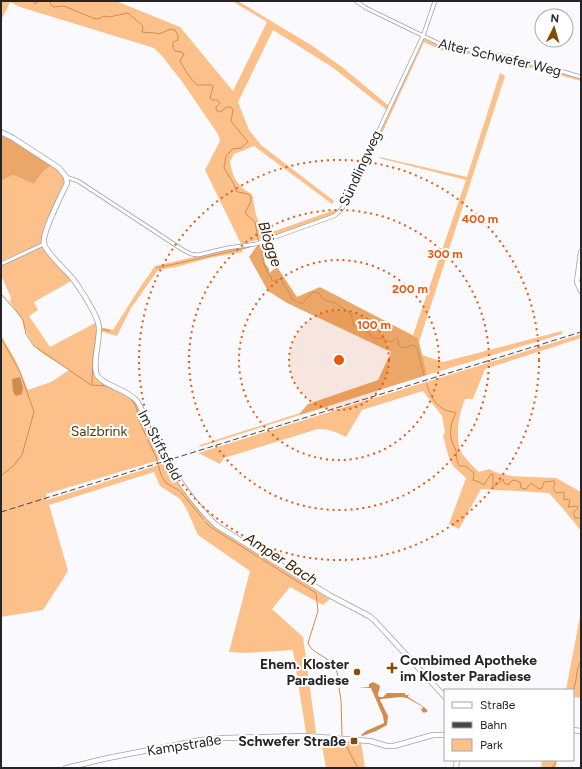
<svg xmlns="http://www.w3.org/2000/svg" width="582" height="769" font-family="Figtree,sans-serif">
	<rect width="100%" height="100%" fill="#fafafe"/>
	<g fill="#fcc08a">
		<path d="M1,1H116L180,27L233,91L267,22L232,1H238L311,45L342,67L389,106L387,110L332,67L273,30L238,102L249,130L261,145L334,201L332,204L254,146L234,154L230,162C233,178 237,186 252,194L256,215L263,233L278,230L337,209L338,212L334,215L277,235L241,244L205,170L220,141L218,134L183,83L162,56L154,48L20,7L10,2L1,21Z"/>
		<path d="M424,39L442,47L471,51L509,58L544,67L581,78V81L495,58L441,50L424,42L349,205L345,203L422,40Z"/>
		<path d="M500,73L505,76L419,342L418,338L413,335L466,180L379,158L380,157L467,177Z"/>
		<path d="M54,165L65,177L66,183L43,243L1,261V179L3,180L13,175L34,184C40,176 44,168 54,165Z"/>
		<path d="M43,245L73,280L34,302L38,310L29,316L50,347L97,322L96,374L124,392L140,404L163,459L46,494L47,500L165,463C178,486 195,508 214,527L330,599L323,605L290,587L272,609L303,637L316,733H306L293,650L246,653L229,652L250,571L198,535L186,508L180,499L160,486L154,472L49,505L68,571L43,610L1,617V337H2L15,359L28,390L51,382L69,370L42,353L35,346L29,337L24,327L22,319L10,302L11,298L1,275V266Z"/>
		<path d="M241,246L243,252L209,258L176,267L158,270L131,308L117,336L99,331L100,327L113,330L137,292L155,266Z"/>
		<path d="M562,331V334L427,375L422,355L443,362Z"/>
		<path d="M581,334V338L485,369L473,399H465C459,413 453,443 464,456C468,462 474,467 479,472L489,469L498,473L511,476L556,478L581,492V531L565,511L549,493L481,489L459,529L449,524L466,478L453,466L449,458L443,436L445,432L442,416L423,391L362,410L346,437C337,432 329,429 318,429L224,458L220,464L198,453Z"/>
		<path d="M300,413V415L199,447L200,445Z"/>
		<path d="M581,611V698L574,697L573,705V690H566Z"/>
		<path d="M321,740L361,742L365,768H326Z"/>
		<path d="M542,760H557L556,766L557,768H541Z"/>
	</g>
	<g fill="#eba767">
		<path d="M1,133L54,165C44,168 40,176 34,184L13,175L3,180L1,179Z"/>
		<path d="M259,243L263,252L265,263L269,269V273L277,267L297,297L320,287L418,338L427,375L300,415V413L308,404L378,380L391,352L287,303L268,291L249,257Z"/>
	</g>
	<g fill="#d08d4e">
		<path d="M20,377L23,387L22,394L16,396L13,392L12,379Z"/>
		<path d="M373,682L379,685L380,687L378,694L379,697H383L387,693H405V695H408L409,693L408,697L424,707L428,711L424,713L421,710L423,707L407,698L401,697L381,699L380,700L388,716L387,725L376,731L362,736L361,735L366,731L384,723L383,716L371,688H358L369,687V684Z"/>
	</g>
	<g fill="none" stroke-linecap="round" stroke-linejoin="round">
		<g stroke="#d08d4e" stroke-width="1">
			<path d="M33,1L35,4L39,1"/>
			<path d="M49,1L52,6L54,7L64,6L93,18L98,19L104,16L109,17L128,13L143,26L142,32C148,33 153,32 159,34L171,29L175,30L178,35V40L173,42V48L175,51L181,52L184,54L180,61C185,70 190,78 197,85H212L213,87L210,98L212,100H217L220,103L216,107V110L220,112L227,107H231L233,110L231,121L248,142L241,148L232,149L229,153L226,156L224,168L234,184L236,191L238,192L248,194L251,197V201L245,213L255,222L258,239L263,252V262L268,273L271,277L272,281L281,279C284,286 290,291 291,299L302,304L313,292L319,293L324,300L335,303L351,314L354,326L361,322L365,324V331L370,334L374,339L382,338L391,342L397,338L398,340L399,346L402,348L414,345L417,348L424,375"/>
			<path d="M157,268L250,247"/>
			<path d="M1,294L17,312L23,320L26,334L34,346L91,385L108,386"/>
			<path d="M101,329L110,331"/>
			<path d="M1,338L20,372L34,412L22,455L13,466L1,476"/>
			<path d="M92,384L93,359L97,330"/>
			<path d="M427,384C430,398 439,411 454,412L456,413C451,421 449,432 452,442C453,445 455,447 456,451C457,456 456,462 460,466H465L474,473L473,480L479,482L484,485L491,474H493V486H495L503,479L504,483L509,485L510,482L514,480L520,482L521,488L526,489L531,483L539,489L542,488L544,482L554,481L555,484C553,487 553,489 556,493L564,492V500L568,499L570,501L568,507L577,506L578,508C574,511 573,513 575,518H581"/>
			<path d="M129,397C138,406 136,409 139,420C141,425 144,431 146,436"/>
			<path d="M148,440L156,457L161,475L166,483L180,491L203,519"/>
			<path d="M205,522L212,528L316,593L318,611L308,643C312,654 328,656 334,666C338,671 338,679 339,685"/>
			<path d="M339,688L341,700L342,735"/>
			<path d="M573,690C578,680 575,670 581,661"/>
			<path d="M344,742L358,768"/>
			<path d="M551,768L554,766L556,760"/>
		</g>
		<g stroke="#a1a1a9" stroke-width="4.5">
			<g id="street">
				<path d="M356,1L366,8L442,45L509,57L544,66L581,77"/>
				<path d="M66,177L78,181L183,250L191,254L198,255L227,248L256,244L334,216L339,212L343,207L423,36L435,1"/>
				<path d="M1,264L44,244"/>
			</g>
		</g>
		<g stroke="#a1a1a9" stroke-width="6">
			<g id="secondary">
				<path d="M1,132L13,138L59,168L66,177L67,183C62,194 41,234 44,244C47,254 66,270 73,279C78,286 84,294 88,302C92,309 98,318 99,327C100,339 92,365 97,375C102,385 127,389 137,401C144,411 146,424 151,434C169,467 189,499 216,525L329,595L369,616L375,621L445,697"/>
				<path d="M581,252L577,282L581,291"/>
				<path d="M573,730L581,731"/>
				<path d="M66,768L108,758L201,740L224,738L307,736L370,741L387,746H394L433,735H445"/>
				<path d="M456,768L457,760"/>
			</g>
		</g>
		<use href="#street" stroke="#fff" stroke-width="3"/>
		<use href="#secondary" stroke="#fff" stroke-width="4.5"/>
		<path stroke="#464649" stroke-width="1" stroke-dasharray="6 3" stroke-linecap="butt" d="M1,512L581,332"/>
	</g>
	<circle cx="339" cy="360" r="50" fill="#e8590c" fill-opacity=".12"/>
	<g fill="none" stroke="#e8590c" stroke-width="2" stroke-dasharray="2 4">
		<circle cx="339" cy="360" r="50"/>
		<circle cx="339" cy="360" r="100"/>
		<circle cx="339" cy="360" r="150"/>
		<circle cx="339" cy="360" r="200"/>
	</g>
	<g fill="#864c02" stroke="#fff" stroke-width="1.5">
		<path d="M390 662h4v4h4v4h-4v4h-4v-4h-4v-4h4z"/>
		<circle cx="357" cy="672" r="4"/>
		<rect x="350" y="737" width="8" height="8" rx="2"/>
	</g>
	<g text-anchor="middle" stroke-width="4" stroke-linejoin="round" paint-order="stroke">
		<g font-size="14" fill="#252528" stroke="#fff">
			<text transform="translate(500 57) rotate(13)" y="5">Alter Schwefer Weg</text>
			<text transform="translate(360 168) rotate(-65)" y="5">Sündlingweg</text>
			<text transform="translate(160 445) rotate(62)" y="5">Im Stiftsfeld</text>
			<text transform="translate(184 745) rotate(-9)" y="5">Kampstraße</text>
		</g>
		<g font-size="14" fill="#5e3200" stroke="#fff">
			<text x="99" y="436">Salzbrink</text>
		</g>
		<g font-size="14" font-weight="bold" fill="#252528" stroke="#fff" text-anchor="end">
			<text x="400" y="665" text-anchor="start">Combimed Apotheke<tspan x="400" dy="16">im Kloster Paradiese</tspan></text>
			<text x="349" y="669">Ehem. Kloster<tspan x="349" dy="16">Paradiese</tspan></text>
			<text x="346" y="746">Schwefer Straße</text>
		</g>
		<g font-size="15" font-style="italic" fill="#3e2307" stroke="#fff">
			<text transform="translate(270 244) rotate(72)" y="5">Blögge</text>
			<text transform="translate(281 559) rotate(33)" y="5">Amper Bach</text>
		</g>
	</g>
	<circle cx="339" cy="360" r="6" fill="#e8590c" stroke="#fff" stroke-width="2"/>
	<g font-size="12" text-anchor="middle" font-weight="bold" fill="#e8590c" stroke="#fff" stroke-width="4" stroke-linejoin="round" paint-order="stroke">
		<text x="480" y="223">400 m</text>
		<text x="445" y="258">300 m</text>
		<text x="410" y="293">200 m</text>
		<text x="374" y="329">100 m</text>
	</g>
	<rect width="582" height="769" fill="none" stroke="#252528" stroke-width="4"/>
	<rect x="444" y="689" width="130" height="72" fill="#ffffff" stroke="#a8a8a9"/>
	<rect x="452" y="702" width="20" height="6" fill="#ffffff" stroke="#a8a8a9"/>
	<text x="480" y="709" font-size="12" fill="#252528">Straße</text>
	<rect x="452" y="722" width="20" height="6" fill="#464649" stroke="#a8a8a9"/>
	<text x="480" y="729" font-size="12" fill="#252528">Bahn</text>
	<rect x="452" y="739" width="20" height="12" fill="#fcc08a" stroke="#a8a8a9"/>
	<text x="480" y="749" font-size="12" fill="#252528">Park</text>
	<g transform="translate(554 28) rotate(5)"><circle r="19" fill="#ffffff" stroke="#a8a8a9"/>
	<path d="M0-3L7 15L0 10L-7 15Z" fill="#864c02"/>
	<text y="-6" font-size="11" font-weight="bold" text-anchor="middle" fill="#252528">N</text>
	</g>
</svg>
